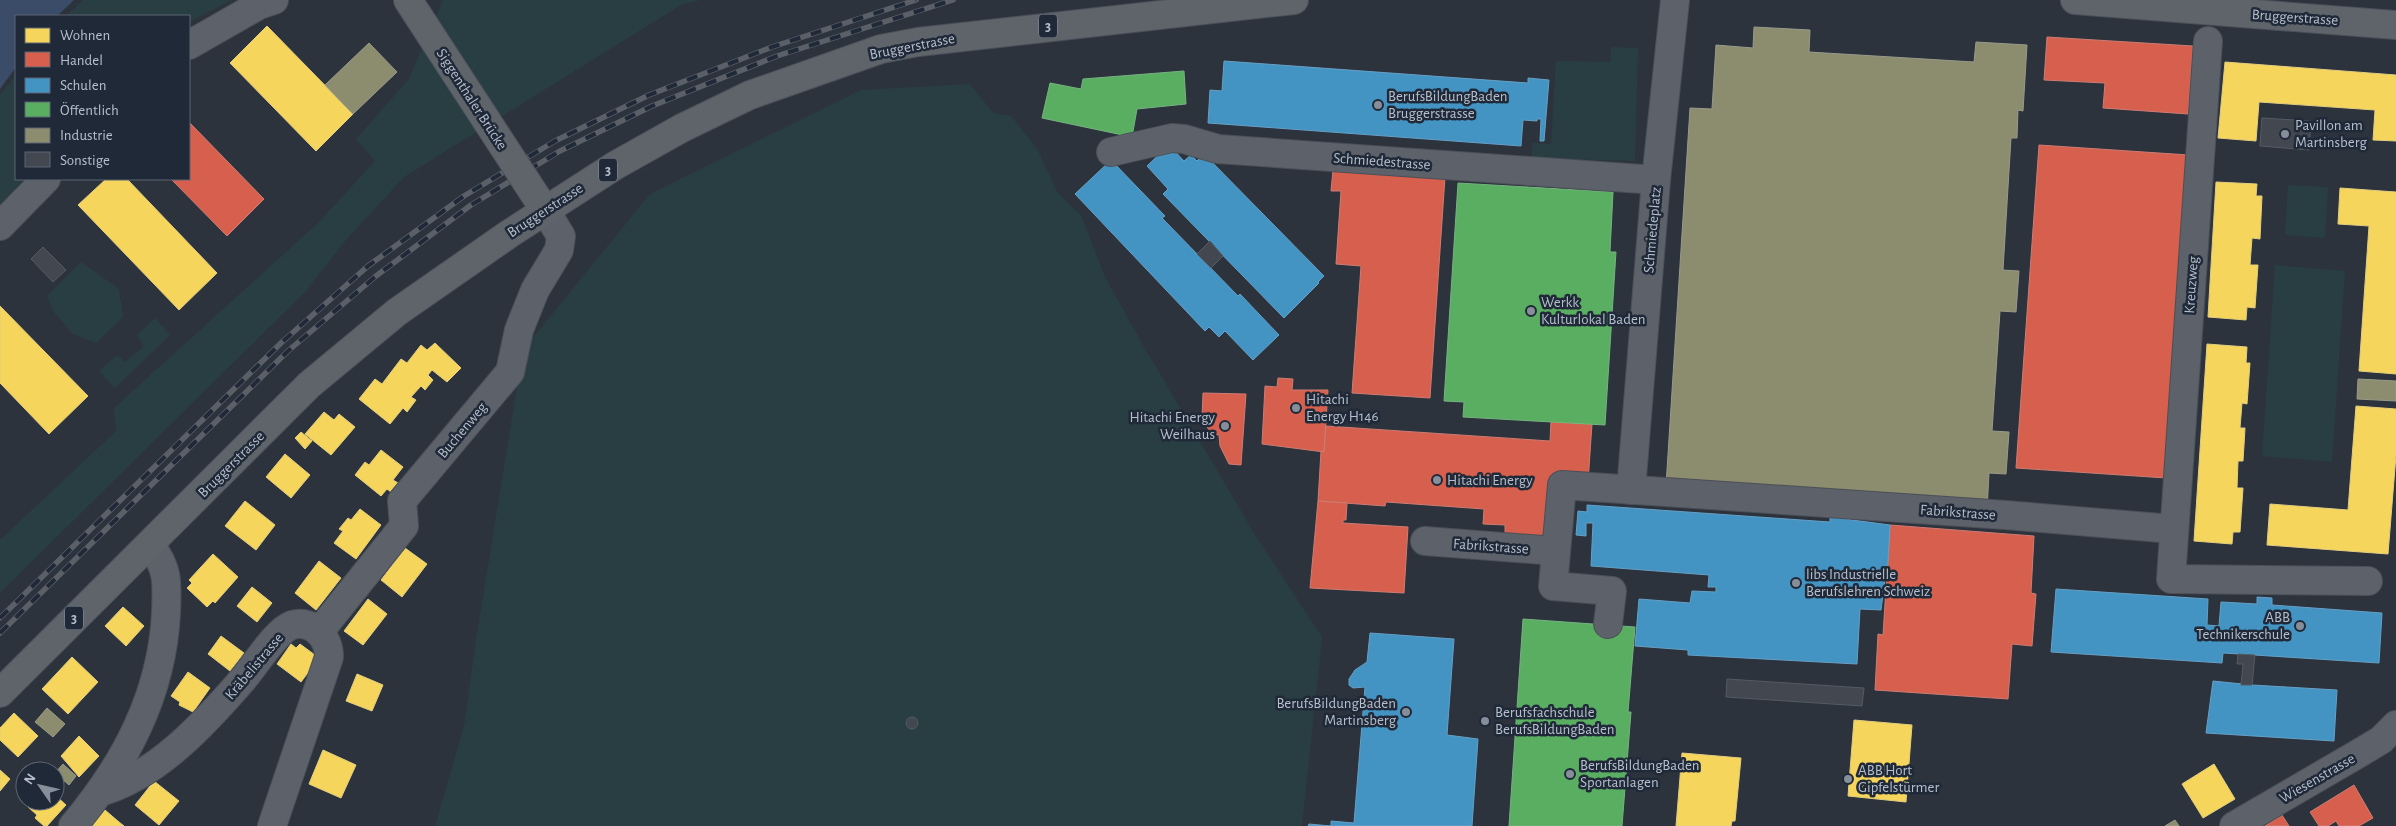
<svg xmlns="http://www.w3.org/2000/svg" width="2396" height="826" font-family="'Alegreya Sans',sans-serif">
	<rect width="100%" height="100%" fill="#2c333d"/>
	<g fill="#293e43">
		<path d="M83,0H232L189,22V16H66Z"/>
		<path d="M443,0H700L681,5L404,177L346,240L305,292L0,593V540L116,431L114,408L318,223L375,161L356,139L409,79Z"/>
		<path d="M1611,47L1638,48L1635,161L1532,158V143L1551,144L1556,61L1610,62Z"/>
		<path d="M16,75V179H24L0,204V95Z"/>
		<path d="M970,84L993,113L1011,116L1038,150L1057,192L1081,215L1105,277L1140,340L1257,538L1322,637L1302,826H435L464,726L476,640L523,350L650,194L861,90Z"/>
		<path d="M2288,185L2328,187L2325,238L2285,235Z"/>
		<path d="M81,262L119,289L123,317L96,343L73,334L53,311L47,296Z"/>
		<path d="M2275,265L2345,271L2332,462L2262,456Z"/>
		<path d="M155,318L170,335L115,388L99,371L117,355L125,362L144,346L137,335Z"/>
	</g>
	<path fill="#3a4c68" d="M0,0H74L57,16H16V67L0,89Z"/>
	<g fill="#f6d55c" stroke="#e3ce7e">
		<path d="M267,26L353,114L316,151L230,63Z"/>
		<path d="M2225,62L2396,75V141L2373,140L2375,110L2259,102L2256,141L2218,138Z"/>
		<path d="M106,179H127L217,273L179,310L78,205Z"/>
		<path d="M2216,182L2257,184L2256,196H2262L2260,239L2252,238L2250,265H2258L2255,308L2247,307L2246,320L2208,317Z"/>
		<path d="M2340,188L2396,192V374L2359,371L2369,226L2338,224Z"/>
		<path d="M0,306L88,396L49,434L0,383Z"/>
		<path d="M435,343L461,368L447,382L432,370L428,375L433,380L425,390L421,386L411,397L416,400L407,412L403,408L390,424L359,399L375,379L382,384L401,359L407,363L421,345L427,350Z"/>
		<path d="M2207,344L2247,347L2246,363H2250L2247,404L2242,403L2240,428H2245L2244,445L2243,461H2238L2237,488H2243L2240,532H2233L2232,544L2194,541Z"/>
		<path d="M2356,406L2396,409V455L2388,554L2267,545L2270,504L2348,510Z"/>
		<path d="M324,412L334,420L339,414L355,427L331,455L305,434Z"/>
		<path d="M301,432L312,441L305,449L295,438Z"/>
		<path d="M381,450L403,467L393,480L398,483L391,492L387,489L381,496L355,475L365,462L369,465Z"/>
		<path d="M285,454L310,475L291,498L266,477Z"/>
		<path d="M245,501L275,525L256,550L225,526Z"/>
		<path d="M360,509L381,525L356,559L334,543L343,531L339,529L348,518L351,520Z"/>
		<path d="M405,548L427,564L402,597L381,580Z"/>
		<path d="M213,554L238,577L215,603L213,601L207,607L187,588L192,583L189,580Z"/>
		<path d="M319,561L341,578L316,610L295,593Z"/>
		<path d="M252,587L272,603L257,622L237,606Z"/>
		<path d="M368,599L387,614L363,645L344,631Z"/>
		<path d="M123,607L144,626L126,646L105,626Z"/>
		<path d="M221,636L244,653L230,671L208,654Z"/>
		<path d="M291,644L296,648L300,644L319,658L301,682L277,664Z"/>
		<path d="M72,657L98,682L68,714L42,689Z"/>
		<path d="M188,672L210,688L193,712L179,705L180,702L171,696Z"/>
		<path d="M357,674L383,685L372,711L346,701Z"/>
		<path d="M14,713L38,736L18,757L0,740V728Z"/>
		<path d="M1854,720L1912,725L1906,802L1848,796Z"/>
		<path d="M79,736L99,756L79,777L61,756Z"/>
		<path d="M323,750L356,765L341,798L309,784Z"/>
		<path d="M1682,753L1741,758L1735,821H1732L1731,826H1676Z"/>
		<path d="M2214,764L2235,799L2203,818L2182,784Z"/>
		<path d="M0,770L10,779L0,791Z"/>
		<path d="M154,781L179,801L159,825L135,805Z"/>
		<path d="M55,795L66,805L47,826H44L35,818L37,815L27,806L32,801H55Z"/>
		<path d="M105,810L119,822L124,826H91Z"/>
	</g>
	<g fill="#d6604d" stroke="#cd7c73">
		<path d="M2047,37L2193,46L2188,114L2103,108L2105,83L2044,80Z"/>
		<path d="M189,122L264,199L227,236L171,179H189Z"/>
		<path d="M2039,145L2189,155L2166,478L2016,468Z"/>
		<path d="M1333,170L1445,177L1430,398L1352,393L1361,266L1336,264L1341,191H1331Z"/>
		<path d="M1278,378L1293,379L1292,390H1328L1324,452L1262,444L1265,386L1277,387Z"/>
		<path d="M1203,393L1246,394L1241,465L1229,464L1220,446L1219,435L1211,434L1202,417Z"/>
		<path d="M1551,421L1592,424L1588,482L1555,479L1550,538L1505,535V525L1483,524L1484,509L1386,502L1385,506L1318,501L1321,451L1324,452L1326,426L1550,441Z"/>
		<path d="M1318,501L1347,503L1346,520H1343V523L1408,527L1404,593L1310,588Z"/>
		<path d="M1890,525L2034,536L2031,593L2036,594L2032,646L2012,644L2008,699L1875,690L1878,634L1883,635Z"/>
		<path d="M2354,785L2373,818L2359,826H2339L2336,821L2328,826H2319L2310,812Z"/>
		<path d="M2282,815L2289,826H2265Z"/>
	</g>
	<g fill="#4393c3" stroke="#66a0c6">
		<path d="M1224,61L1528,83V78L1549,80L1544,141H1540L1541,119H1537V121L1523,120L1521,146L1208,123L1210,90L1222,91Z"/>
		<path d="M1169,145L1184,161L1191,155L1197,161L1204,154L1324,276L1318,282L1319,283L1284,318L1163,194L1168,189L1147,166Z"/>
		<path d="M1111,160L1165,216L1162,218L1238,296L1240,294L1279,335L1253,360L1225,331L1219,337L1209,327L1205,331L1075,194Z"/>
		<path d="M1587,505L1830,522V517L1890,525L1887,579H1885L1881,610L1860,609L1857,664L1688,655V650L1635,646L1639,599L1690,603L1692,591L1716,592V587H1708L1709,575L1591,566L1593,523H1586V536L1576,535L1578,511L1587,512Z"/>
		<path d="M2056,589L2208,599L2207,625L2219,626L2221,602L2257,604V597L2272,598V605L2382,613L2379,663L2223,653L2222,663L2051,652Z"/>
		<path d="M1370,633L1454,639L1447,735L1478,739L1472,826H1308L1309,824L1331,826V821L1354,823L1365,687L1353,688L1349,685V679L1355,670L1367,662Z"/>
		<path d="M2213,681L2252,685L2337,690L2334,741L2206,733Z"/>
	</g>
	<g fill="#5aae61" stroke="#76b381">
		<path d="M1184,71L1186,104L1137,109L1132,137L1042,118L1050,83L1081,89L1083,79Z"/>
		<path d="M1458,183L1613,192L1610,252H1616L1605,425L1463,417L1464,402L1444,401Z"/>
		<path d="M1523,619L1635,627L1628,712H1631L1622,826H1509Z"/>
	</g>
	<g fill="#8c8c6e" stroke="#999b8a">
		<path d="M1754,27L1810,30L1809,52L1974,62L1976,42L2027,45L2023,111L2018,110L2017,138H2011L2003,270L2019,271L2016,312L2000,311L1992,431L2009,432L2006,474L1989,473L1987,511L1666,486L1690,108L1712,109L1716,45L1753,48Z"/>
		<path d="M369,43L397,72L353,114L325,85Z"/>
		<path d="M2358,379L2396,381V401L2357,399Z"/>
		<path d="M47,708L65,724L53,737L35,722Z"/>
		<path d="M63,764L76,776L69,785L55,773Z"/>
		<path d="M2175,820L2179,826H2165Z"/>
	</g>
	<g fill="#424750" stroke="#545b64">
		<path d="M2262,118L2311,121L2309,150L2260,146Z"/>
		<path d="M1210,241L1223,256L1211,268L1197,254Z"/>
		<path d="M43,247L66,270L53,282L31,259Z"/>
		<path d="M2238,654L2255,655L2252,685H2241L2243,664H2237Z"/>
		<path d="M1727,679L1864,688L1862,706L1726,697Z"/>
		<circle cx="912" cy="723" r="6"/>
	</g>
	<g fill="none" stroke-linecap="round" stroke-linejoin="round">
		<g stroke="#4b4f57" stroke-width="30">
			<g id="minor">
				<path d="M2208,41L2171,579L2368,581"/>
				<path d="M189,45L259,5L274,0"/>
				<path d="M1111,152L1172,138L1184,139L1218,149L1656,180"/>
				<path d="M0,226L46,179"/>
				<path d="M1631,490L1656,180L1675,0"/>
				<path d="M1425,541L1556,551"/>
				<path d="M1608,624L1612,591L1553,586L1562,485L2005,515L2173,529"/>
				<path d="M319,632L404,526L402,501L510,372L519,330L535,290L559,250L561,236L545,210"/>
				<path d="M100,792C157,776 206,722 244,678C255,665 277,630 292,625C313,619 329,638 329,657L272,826"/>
				<path d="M73,826C125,764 162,695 166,613C167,583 169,569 150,545"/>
				<path d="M2234,826L2356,755L2381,740L2396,725"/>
			</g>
		</g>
		<g stroke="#4a5059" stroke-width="30">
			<g id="major">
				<path d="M408,0L419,17"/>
				<path d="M2075,0L2396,25"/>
				<path d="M0,693L309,385L397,312L509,234L616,165L682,128L750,95L881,49L918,42L1294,0"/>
			</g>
		</g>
		<use href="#minor" stroke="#5d6169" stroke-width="28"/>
		<use href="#major" stroke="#5f646b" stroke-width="28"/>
		<g stroke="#5b6068" stroke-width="5.5">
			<g id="rail">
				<path d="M0,618L281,343L368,266L464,196L555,141L649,95L772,47L916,0"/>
				<path d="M0,633L288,351L376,276L471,205L560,151L652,106L777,56L953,0"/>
			</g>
		</g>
		<use href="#rail" stroke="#1f2938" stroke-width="4" stroke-dasharray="11" stroke-linecap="butt"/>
		<g stroke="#4a5059" stroke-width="30" stroke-linecap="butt">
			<path id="major-bridge" d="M419,17L537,198"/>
		</g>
		<use href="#major-bridge" stroke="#5f646b" stroke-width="28"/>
	</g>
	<g fill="#868e9a" stroke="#1f2938" stroke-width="2">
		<circle cx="1378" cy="105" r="5"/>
		<circle cx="2285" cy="134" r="5"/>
		<circle cx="1531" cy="311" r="5"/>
		<circle cx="1296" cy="408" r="5"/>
		<circle cx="1225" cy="426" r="5"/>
		<circle cx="1437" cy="480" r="5"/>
		<circle cx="1796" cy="583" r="5"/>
		<circle cx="2300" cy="626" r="5"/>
		<circle cx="1406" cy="712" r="5"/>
		<circle cx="1485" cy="721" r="5"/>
		<circle cx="1570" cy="774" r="5"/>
		<circle cx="1848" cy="779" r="5"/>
	</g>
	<g text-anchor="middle" stroke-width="5" stroke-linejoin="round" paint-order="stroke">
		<g fill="#1f2938" stroke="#8992a0" stroke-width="1">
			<rect x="1039" y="14.5" width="18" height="23" rx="4"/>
			<rect x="599" y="158.5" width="18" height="23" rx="4"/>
			<rect x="65" y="606.5" width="18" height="23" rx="4"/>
		</g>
		<g font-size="14" font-weight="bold" fill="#b7bfcc">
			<text x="1048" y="31">3</text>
			<text x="608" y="175">3</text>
			<text x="74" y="623">3</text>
		</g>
		<g font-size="15" fill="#b7bfcc" stroke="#1f2938">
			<text transform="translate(2295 17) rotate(4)" y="5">Bruggerstrasse</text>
			<text transform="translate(912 46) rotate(-11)" y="5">Bruggerstrasse</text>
			<text transform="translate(472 99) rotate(57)" y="5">Siggenthaler Brücke</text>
			<text transform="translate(1382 161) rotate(4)" y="5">Schmiedestrasse</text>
			<text transform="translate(545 210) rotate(-33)" y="5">Bruggerstrasse</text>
			<text transform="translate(1652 230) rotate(-85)" y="5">Schmiedeplatz</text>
			<text transform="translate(2191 285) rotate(-86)" y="5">Kreuzweg</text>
			<text transform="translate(462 430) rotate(-50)" y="5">Buchenweg</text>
			<text transform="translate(231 464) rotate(-45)" y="5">Bruggerstrasse</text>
			<text transform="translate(1958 512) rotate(4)" y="5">Fabrikstrasse</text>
			<text transform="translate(1491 546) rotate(4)" y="5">Fabrikstrasse</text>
			<text transform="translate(254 666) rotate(-50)" y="5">Kräbelistrasse</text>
			<text transform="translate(2317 778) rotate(-30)" y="5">Wiesenstrasse</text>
		</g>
		<g font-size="15" fill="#b7bfcc" stroke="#1f2938" text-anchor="start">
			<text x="1388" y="101">BerufsBildungBaden<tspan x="1388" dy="17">Bruggerstrasse</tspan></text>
			<text x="2295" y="130">Pavillon am<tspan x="2295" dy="17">Martinsberg</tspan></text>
			<text x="1541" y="307">Werkk<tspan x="1541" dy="17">Kulturlokal Baden</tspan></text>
			<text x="1306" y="404">Hitachi<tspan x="1306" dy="17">Energy H146</tspan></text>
			<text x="1215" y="422" text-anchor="end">Hitachi Energy<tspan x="1215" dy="17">Weilhaus</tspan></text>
			<text x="1447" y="485">Hitachi Energy</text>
			<text x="1806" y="579">libs Industrielle<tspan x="1806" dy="17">Berufslehren Schweiz</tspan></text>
			<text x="2290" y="622" text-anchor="end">ABB<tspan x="2290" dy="17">Technikerschule</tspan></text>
			<text x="1396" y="708" text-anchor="end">BerufsBildungBaden<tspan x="1396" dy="17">Martinsberg</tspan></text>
			<text x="1495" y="717">Berufsfachschule<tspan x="1495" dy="17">BerufsBildungBaden</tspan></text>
			<text x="1580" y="770">BerufsBildungBaden<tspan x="1580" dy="17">Sportanlagen</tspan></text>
			<text x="1858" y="775">ABB Hort<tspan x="1858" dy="17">Gipfelstürmer</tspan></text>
		</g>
	</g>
	<rect x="15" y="15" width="175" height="165" fill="#1f2938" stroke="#5c6573"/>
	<rect x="25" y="28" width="25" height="15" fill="#f6d55c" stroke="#5c6573"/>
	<text x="60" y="40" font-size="15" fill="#b7bfcc">Wohnen</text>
	<rect x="25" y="52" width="25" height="15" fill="#d6604d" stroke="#5c6573"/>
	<text x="60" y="65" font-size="15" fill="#b7bfcc">Handel</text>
	<rect x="25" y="78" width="25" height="15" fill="#4393c3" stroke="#5c6573"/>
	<text x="60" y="90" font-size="15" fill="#b7bfcc">Schulen</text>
	<rect x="25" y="102" width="25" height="15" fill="#5aae61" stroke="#5c6573"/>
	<text x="60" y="115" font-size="15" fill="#b7bfcc">Öffentlich</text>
	<rect x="25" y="128" width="25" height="15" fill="#8c8c6e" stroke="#5c6573"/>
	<text x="60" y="140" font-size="15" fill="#b7bfcc">Industrie</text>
	<rect x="25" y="152" width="25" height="15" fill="#424750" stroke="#5c6573"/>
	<text x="60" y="165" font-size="15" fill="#b7bfcc">Sonstige</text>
	<g transform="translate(40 786) rotate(304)"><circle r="24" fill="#1f2938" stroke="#5c6573"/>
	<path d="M0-4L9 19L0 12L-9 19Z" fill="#868e9a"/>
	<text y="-8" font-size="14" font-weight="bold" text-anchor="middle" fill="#b7bfcc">N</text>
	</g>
</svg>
